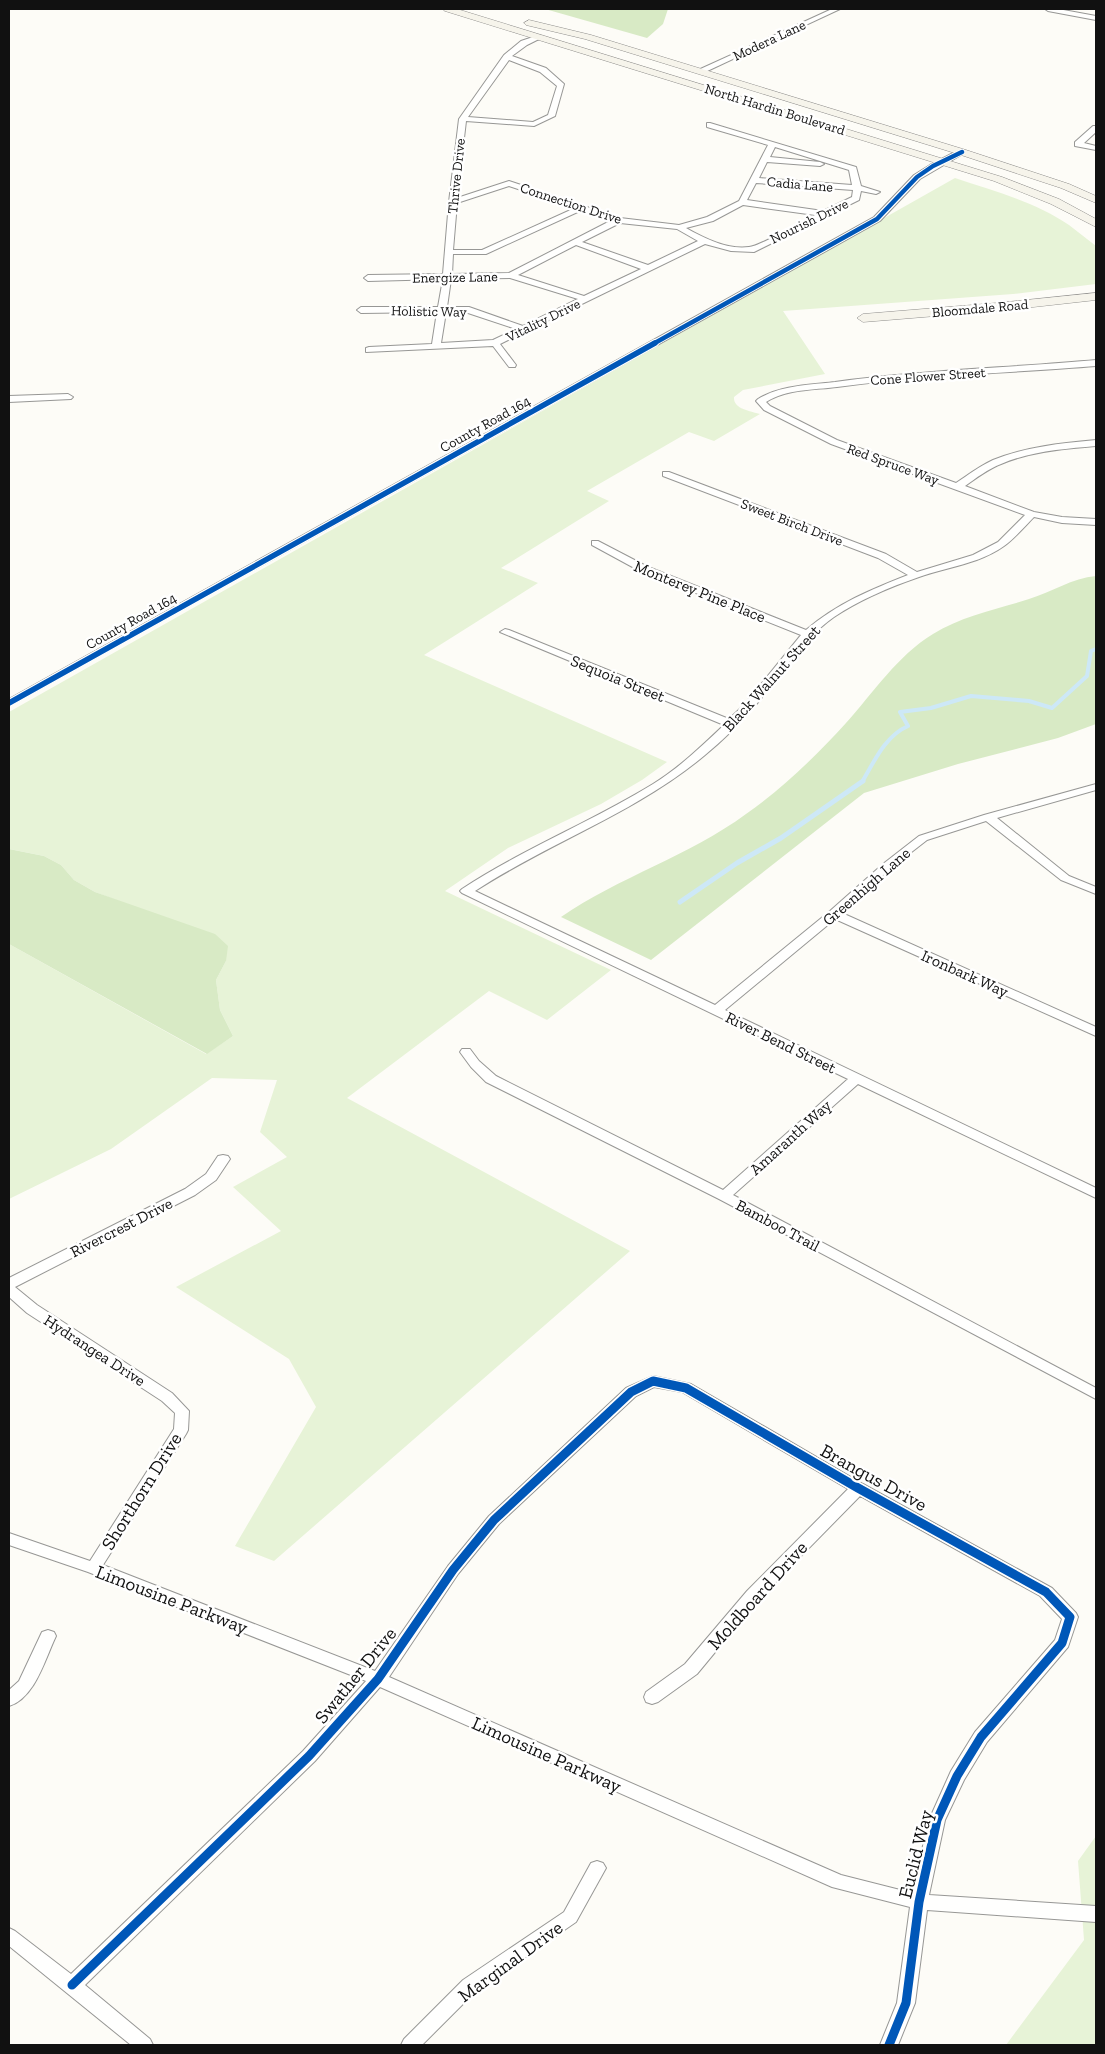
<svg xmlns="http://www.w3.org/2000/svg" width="1105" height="2054" font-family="'Zilla Slab',serif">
	<rect width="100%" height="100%" fill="#fdfcf7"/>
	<g fill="#e7f3d7">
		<path d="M955,178C994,191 1035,202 1069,225C1078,232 1087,239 1096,246V284L1013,294L783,311L825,374L743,390L734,397C733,409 750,411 760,414L714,441L689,432L587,491L609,501L501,568L538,583L424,655L667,762L642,780L601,804L508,848L445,891L611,970L547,1020L489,991L347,1098L630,1251L274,1561L235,1546L316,1407L289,1359L176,1287L281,1231L233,1187L287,1157L260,1132L277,1080L212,1078L111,1149L9,1199V944L206,1054L233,1036L220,1010L216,980L226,961L148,912L95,892L74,880L61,865L44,856L9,849V712Z"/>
		<path d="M1096,1836V2045H1006L1084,1940L1078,1861Z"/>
	</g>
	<g fill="#d8eac5">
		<path d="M545,9H668L663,24L647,38Z"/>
		<path d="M1096,576V724L1058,738L958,764L864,793L651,960L561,917C619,877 689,856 746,814C783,788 816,756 846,723C874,692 897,656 933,634C961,616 998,609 1029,599C1052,592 1072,578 1096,576Z"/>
		<path d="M9,849L44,856L61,865L74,880L95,892L215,934L228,946L226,961L216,980L220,1010L233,1036L207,1054L9,944Z"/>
	</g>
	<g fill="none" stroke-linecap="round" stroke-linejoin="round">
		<path stroke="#cde8f7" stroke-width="4" d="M862,782C874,762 885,736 908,726L900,712L931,708L971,696L1029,701L1052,708L1087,676L1091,651L1096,649"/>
		<path stroke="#cde8f7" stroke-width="5" d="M680,902L737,863L781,838L863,781"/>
		<g stroke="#979795" stroke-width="2">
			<g id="street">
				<path d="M832,9H840L703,73L696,71Z"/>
				<path d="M1045,9H1058L1096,16V20L1048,11Z"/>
				<path d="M539,35L541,36V38L527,45L512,56L546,68L564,84L555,116L534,126L466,121L457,198L509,181L620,218L679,225L707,217L739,201L768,145L707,127V123H710L856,167L861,186L880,192L876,194L861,191L859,200L754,252L731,251L705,244L500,344L516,365L515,367H509L493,346L366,352V348L369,347L432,344L437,312L361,313L357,310L361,307H438L443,279L368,281L364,278L368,275L443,274L449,202L459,119L504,55L521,41ZM509,60L540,72L557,86L548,115L533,122L468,117ZM775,147L849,170L852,185L759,178L767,162L820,166L824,164L820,162L770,157ZM756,183L853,190L852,197L823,211L747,200ZM509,186L575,208L482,250H453L457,203ZM743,205L815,215C802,222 760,246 749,247C727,250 704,238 686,228L713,221ZM582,210L612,220L509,273L452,274L453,254H486ZM620,223L677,229L698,241L648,265L582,242ZM576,245L641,269L584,296L518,275ZM510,278L578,299L523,326L469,307H447L451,279ZM446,312H465L516,329L493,340L441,343Z"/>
				<path d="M1093,126H1096V132L1084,143L1096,146V150L1075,146V142Z"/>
				<path d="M959,150L966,152L920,179L880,221L9,706V699L874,217L914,175L930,165Z"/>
				<path d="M1096,360V366C1010,373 923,375 837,387C813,390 787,389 766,402L770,406L837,440L956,483C968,475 980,466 993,460C1025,447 1062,443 1096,440V446C1064,449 1031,451 1001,464C988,469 976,478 965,486L1034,512L1062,517L1096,519V525L1062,523L1034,517C1024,527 1015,538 1004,546C979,564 947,567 919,577C890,587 859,600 834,617C801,640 780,677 754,707C739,724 722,741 705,755C636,813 550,842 475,891L715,1005L830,911L883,864L919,836L984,815L1096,784V790L997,818L1069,876L1096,887V894L1061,880L986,821L927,840L891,868L842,913L1096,1027V1036L835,919L725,1010L1096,1188V1198L858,1084L733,1195L1096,1388V1399L719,1199L486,1082L471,1067L460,1052L462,1049H470L479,1061L496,1076L723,1190L848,1079L462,893L460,891L462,889C523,849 591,822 653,784C679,768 702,746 724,725L500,632L505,629L509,630L729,719L745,704L801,635L638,570L592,545V541H598L646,566L806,630C838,603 870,590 908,575L878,558L663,476V472H669L886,554L917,572L973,555L998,542L1025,515L831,444L764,410L756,401L758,399C781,385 809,385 835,382C921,370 1009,368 1096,360Z"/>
				<path d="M68,394L73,397L71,399L9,402V396Z"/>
				<path d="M223,1155L228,1156L230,1159L216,1180L195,1195L15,1287L37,1305L172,1393L189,1411L188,1430L186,1434L103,1565L375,1671L448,1566L489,1516L626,1388L653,1376L691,1384L863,1484L1052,1588L1076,1613L1078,1617L1068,1647L987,1742L964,1780L945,1820L929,1895L1096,1906V1922L927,1910L915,2003L898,2045H880L897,2003L910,1907L832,1887L380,1687L315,1761L85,1985L150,2039L153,2045H131L9,1946V1928L15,1931L71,1974L303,1751L366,1681L88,1572L9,1545V1533L90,1561L174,1429L175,1413L162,1401L27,1313L9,1297V1278L185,1189L206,1174L218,1156ZM654,1387L682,1392L848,1489L747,1591L685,1664L646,1692L644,1697L646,1702L652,1704L658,1702L697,1674L759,1599L860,1496L1040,1596L1062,1619L1055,1640L975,1732L951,1771L929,1820L912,1893L841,1875L389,1677L458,1574L499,1524L636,1396Z"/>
				<path d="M48,1630L54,1632L56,1636C45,1659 35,1698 9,1706V1690L19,1681L42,1632Z"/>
				<path d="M597,1861L603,1863L606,1868L576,1922L475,1992L422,2045H401L404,2039L463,1980L564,1912L591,1863Z"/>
			</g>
		</g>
		<g stroke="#8e8d8b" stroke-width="1">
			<g id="secondary">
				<path d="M443,9H457L1002,177L1059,199L1096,219V227L1051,204L994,181L445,11Z"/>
				<path d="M529,20L591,35L966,150L1069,184L1096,196V203L1061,188L958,154L585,39L526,25L524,23Z"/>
				<path d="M1096,293V300L997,311L863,322L857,318L863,314L997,303Z"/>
			</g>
		</g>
		<use href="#street" fill="#fffffe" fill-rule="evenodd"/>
		<use href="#secondary" fill="#f6f4eb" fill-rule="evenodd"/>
		<g stroke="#fff" stroke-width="6">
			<path id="cycleway-far2" d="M653,344L877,219L917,177L933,166L962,152"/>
		</g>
		<g stroke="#fff" stroke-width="8">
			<path id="cycleway-far1" d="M9,703L655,343"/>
		</g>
		<g stroke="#fff" stroke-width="12">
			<path id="cycleway" d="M72,1985L309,1756L378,1679L453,1570L494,1520L631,1392L653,1381L686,1388L858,1488L1046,1592L1070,1617L1062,1643L981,1737L957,1776L937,1820L919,1902L906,2003L889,2045"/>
		</g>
		<use href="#cycleway-far2" stroke="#0057b8" stroke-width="4.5"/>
		<use href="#cycleway-far1" stroke="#0057b8" stroke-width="5.5"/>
		<use href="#cycleway" stroke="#0057b8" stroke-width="9"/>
	</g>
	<g text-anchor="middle" stroke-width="5" stroke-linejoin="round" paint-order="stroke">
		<g font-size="14" fill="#111" stroke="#fff">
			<text transform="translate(769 40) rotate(-25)" y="5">Modera Lane</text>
			<text transform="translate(775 109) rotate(17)" y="5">North Hardin Boulevard</text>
			<text transform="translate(456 176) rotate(-84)" y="5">Thrive Drive</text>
			<text transform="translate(800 184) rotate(5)" y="5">Cadia Lane</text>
			<text transform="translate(571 203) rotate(18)" y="5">Connection Drive</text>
			<text transform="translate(809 221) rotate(-26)" y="5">Nourish Drive</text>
			<text transform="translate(455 277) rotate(-1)" y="5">Energize Lane</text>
			<text transform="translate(980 308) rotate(-5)" y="5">Bloomdale Road</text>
			<text transform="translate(429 311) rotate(1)" y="5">Holistic Way</text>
			<text transform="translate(543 320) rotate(-26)" y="5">Vitality Drive</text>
			<text transform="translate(928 376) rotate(-4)" y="5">Cone Flower Street</text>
			<text transform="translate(485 424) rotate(-29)" y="5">County Road 164</text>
			<text transform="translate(893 464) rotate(20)" y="5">Red Spruce Way</text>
			<text transform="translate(792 522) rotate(21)" y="5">Sweet Birch Drive</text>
			<text transform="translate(131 621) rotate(-29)" y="5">County Road 164</text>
		</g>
		<g font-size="16" fill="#111" stroke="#fff">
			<text transform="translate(700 591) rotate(22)" y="6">Monterey Pine Place</text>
			<text transform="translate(618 678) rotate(22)" y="6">Sequoia Street</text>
			<text transform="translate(771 678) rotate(-48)" y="6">Black Walnut Street</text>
			<text transform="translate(866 886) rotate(-41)" y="6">Greenhigh Lane</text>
			<text transform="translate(965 973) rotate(24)" y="6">Ironbark Way</text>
			<text transform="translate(781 1042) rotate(26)" y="6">River Bend Street</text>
			<text transform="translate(790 1137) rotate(-42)" y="6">Amaranth Way</text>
			<text transform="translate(778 1225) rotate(28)" y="6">Bamboo Trail</text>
			<text transform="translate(121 1227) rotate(-27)" y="6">Rivercrest Drive</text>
			<text transform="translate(95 1350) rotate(33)" y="6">Hydrangea Drive</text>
		</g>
		<g font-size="19" fill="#111" stroke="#fff">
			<text transform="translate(874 1477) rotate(29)" y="7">Brangus Drive</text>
			<text transform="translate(141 1491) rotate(-58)" y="7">Shorthorn Drive</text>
			<text transform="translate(757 1595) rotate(-48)" y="7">Moldboard Drive</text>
			<text transform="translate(172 1599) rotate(21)" y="7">Limousine Parkway</text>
			<text transform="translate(355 1675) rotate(-51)" y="7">Swather Drive</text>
			<text transform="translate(547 1754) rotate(24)" y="7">Limousine Parkway</text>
			<text transform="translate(915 1854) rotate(-76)" y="7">Euclid Way</text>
			<text transform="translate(510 1961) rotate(-36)" y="7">Marginal Drive</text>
		</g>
	</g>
	<rect width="1105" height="2054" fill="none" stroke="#111111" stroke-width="20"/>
</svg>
